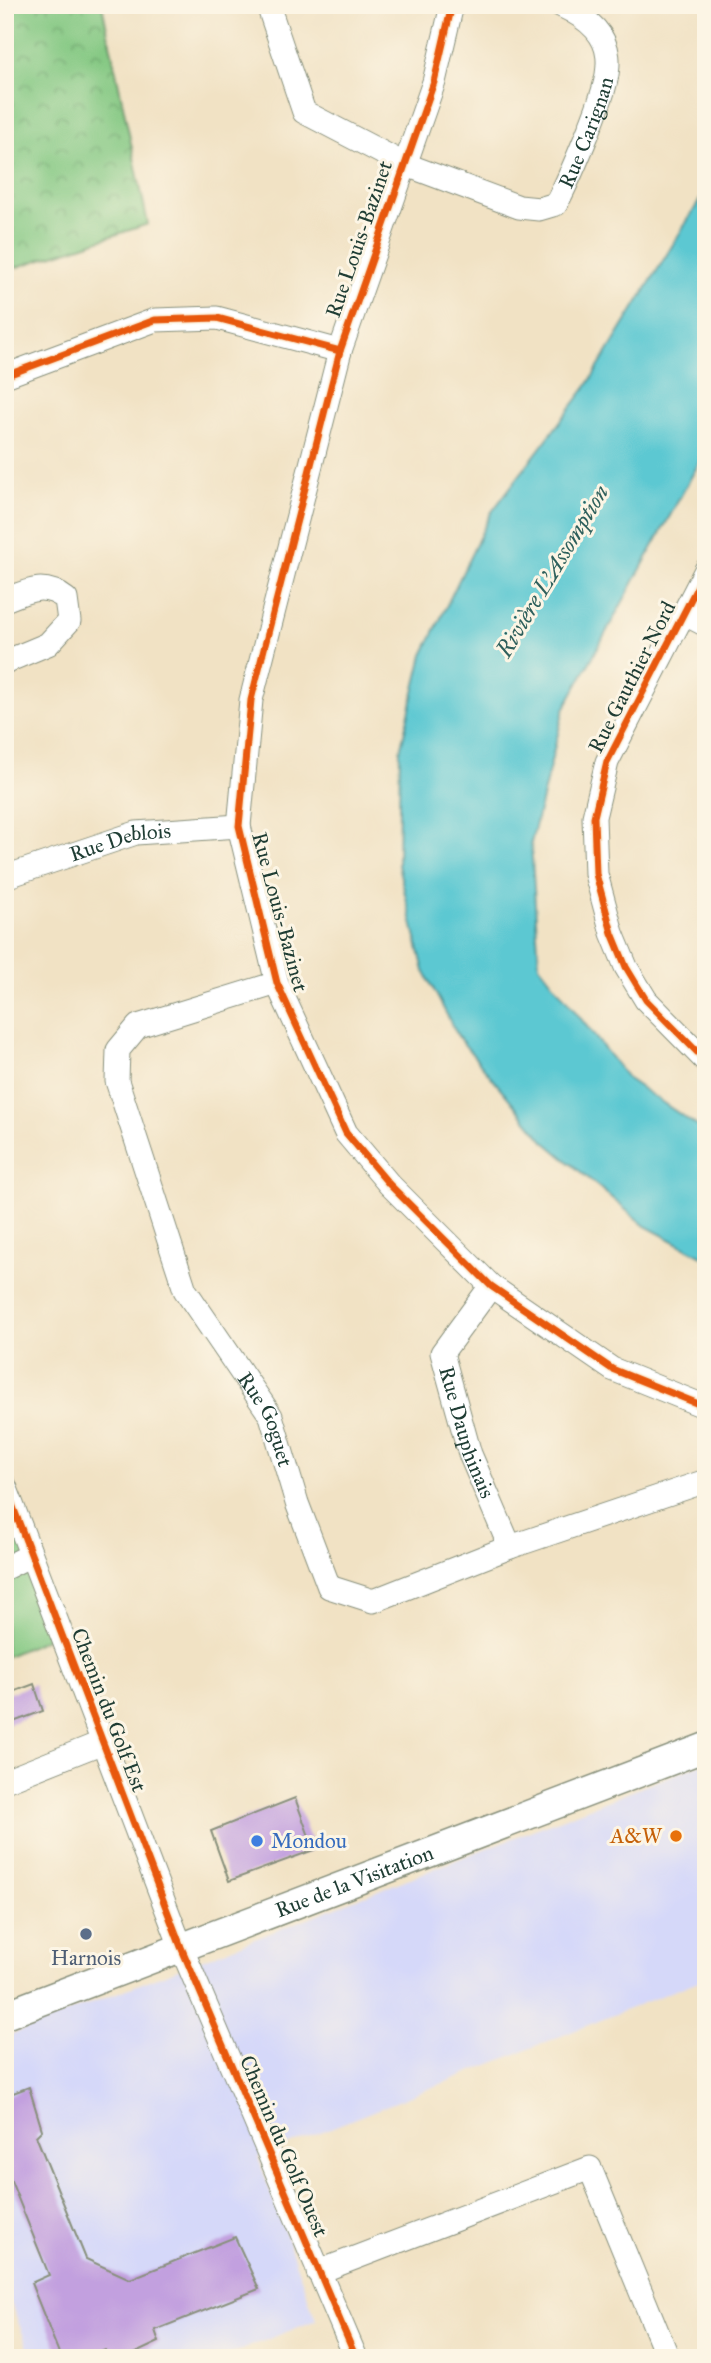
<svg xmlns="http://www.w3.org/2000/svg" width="711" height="2363" font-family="'IM FELL Great Primer',serif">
	<defs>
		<pattern id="park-crowns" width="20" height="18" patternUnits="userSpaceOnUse" patternTransform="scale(1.75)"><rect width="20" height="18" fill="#83c882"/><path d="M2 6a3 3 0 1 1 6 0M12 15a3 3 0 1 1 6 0" fill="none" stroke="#6ba46b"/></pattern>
	</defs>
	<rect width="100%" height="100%" fill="#fcf5e5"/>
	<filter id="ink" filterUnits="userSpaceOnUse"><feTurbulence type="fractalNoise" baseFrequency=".0143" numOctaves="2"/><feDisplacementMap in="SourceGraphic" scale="14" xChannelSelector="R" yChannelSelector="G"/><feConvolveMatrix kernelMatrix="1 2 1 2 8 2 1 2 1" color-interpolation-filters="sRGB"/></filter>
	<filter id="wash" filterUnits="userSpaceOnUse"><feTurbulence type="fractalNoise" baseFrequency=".00686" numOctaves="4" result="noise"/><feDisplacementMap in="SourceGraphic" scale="28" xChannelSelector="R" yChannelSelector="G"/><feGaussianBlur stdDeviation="1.57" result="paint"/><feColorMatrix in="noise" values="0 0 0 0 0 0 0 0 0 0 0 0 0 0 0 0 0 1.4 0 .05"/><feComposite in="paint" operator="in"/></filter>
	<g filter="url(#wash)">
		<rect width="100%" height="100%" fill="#f1e2c4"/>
		<path fill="#d5d8f9" d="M706,1762V1978L258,2157L316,2320L221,2358H32L5,2288V2037Z"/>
		<path fill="#83c882" stroke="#51825b" stroke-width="2" d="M5,1482L61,1633L5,1657Z"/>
		<path fill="url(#park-crowns)" stroke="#51825b" stroke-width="2" d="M5,5H102L148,224L5,271Z"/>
		<path fill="#5bc8d2" stroke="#3d8283" stroke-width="2" d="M706,190V450L564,709L531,843L539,965L628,1079L706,1132V1258L645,1226L544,1141L459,1038L424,971L398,865L400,751L423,655L491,513L587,386Z"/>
		<g id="blocks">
			<g fill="#c2a0df">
				<path d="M34,1684L43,1711L5,1725V1695Z"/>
				<path d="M295,1798L314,1850L229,1881L211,1831Z"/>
				<path d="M29,2087L42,2130L36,2136L86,2259L130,2279L235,2237L259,2289L155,2330L159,2342L125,2358H108L105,2350L88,2358H61L31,2283L49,2275L5,2166V2096Z"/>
			</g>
		</g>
	</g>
	<g filter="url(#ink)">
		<use href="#blocks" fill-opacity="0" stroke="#88907c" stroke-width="2"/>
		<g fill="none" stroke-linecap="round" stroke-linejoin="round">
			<g stroke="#88907c" stroke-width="25">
				<g id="minor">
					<path id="s1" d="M268,5L304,112L404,164L519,207L539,209L556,204C569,180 579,155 589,130C611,73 627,36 560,5"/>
					<path d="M452,5L434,82L340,351L251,700L239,826L277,983L346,1133L389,1184L491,1286L612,1369L706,1407"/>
					<path d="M5,376L155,320L217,318L340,351"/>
					<path d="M706,570L607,762L594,817L596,874L612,933L626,967L646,1000L706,1061"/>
					<path d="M5,600C29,590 44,582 66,599L69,621L48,644L5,662"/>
					<path d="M683,613L706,625"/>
					<path id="s2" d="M5,877L136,833L239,826"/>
					<path id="s3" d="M277,983L138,1026L118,1050L117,1081L185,1290L271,1416L297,1503L329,1587L373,1601L510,1547L706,1481"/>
					<path id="s4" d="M491,1286L442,1353L470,1454L510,1547"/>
					<path d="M5,1486L181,1947L356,2358"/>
					<path d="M5,1568L31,1555"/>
					<path d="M5,1781L103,1742"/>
					<path d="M318,2272L590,2168L668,2358"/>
				</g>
			</g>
			<g stroke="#88907c" stroke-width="31">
				<g id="major">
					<path id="s5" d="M5,2015L706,1747"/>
				</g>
			</g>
			<use href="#minor" stroke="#fff" stroke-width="23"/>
			<use href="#major" stroke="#fff" stroke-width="28"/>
			<g stroke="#fcf5e5" stroke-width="11">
				<g id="cycleway">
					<path d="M452,5L434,82L340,351L251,700L239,826L277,983L346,1133L389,1184L491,1286L612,1369L706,1407"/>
					<path d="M5,376L155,320L217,318L340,351"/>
					<path d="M706,570L607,762L594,817L596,874L612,933L626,967L646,1000L706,1061"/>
					<path d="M5,1486L181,1947L356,2358"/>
				</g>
			</g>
			<use href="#cycleway" stroke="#e8590c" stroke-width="7"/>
		</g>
	</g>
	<circle fill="#e8710a" stroke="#fcf5e5" stroke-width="2.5" cx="676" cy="1836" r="7"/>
	<circle fill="#3f7fe0" stroke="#fcf5e5" stroke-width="2.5" cx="257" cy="1841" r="7"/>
	<circle fill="#5c6f8a" stroke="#fcf5e5" stroke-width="2.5" cx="86" cy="1934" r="7"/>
	<g text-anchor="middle" stroke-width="6" stroke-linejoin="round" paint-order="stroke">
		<g font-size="21" fill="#1f3d34" stroke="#fcf5e5">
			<text dy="7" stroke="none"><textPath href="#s1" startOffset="464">Rue Carignan</textPath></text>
			<text transform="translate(359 239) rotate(-71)" y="7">Rue Louis-Bazinet</text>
			<text transform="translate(632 677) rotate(-63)" y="7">Rue Gauthier Nord</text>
			<text dy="7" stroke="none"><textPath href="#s2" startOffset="121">Rue Deblois</textPath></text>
			<text transform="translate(280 912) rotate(75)" y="7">Rue Louis-Bazinet</text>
			<text dy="7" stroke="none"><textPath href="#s3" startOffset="581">Rue Goguet</textPath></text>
			<text dy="7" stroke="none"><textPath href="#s4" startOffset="166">Rue Dauphinais</textPath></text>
			<text transform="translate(109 1710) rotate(69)" y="7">Chemin du Golf Est</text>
			<text dy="7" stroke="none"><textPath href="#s5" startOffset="374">Rue de la Visitation</textPath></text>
			<text transform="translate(284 2146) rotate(67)" y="7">Chemin du Golf Ouest</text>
		</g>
		<g font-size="21" fill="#c56008" stroke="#fcf5e5" text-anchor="end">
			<text x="662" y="1843">A&amp;W</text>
		</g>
		<g font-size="21" fill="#366cbe" stroke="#fcf5e5" text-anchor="start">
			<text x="271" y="1848">Mondou</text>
		</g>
		<g font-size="21" fill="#4e5e75" stroke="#fcf5e5">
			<text x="86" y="1965">Harnois</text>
		</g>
		<g font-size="23" font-style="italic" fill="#2e605c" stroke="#fcf5e5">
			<text transform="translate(552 571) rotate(-59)" y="8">Rivière L'Assomption</text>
		</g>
	</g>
	<rect width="711" height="2363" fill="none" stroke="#fcf5e5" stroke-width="28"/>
</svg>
